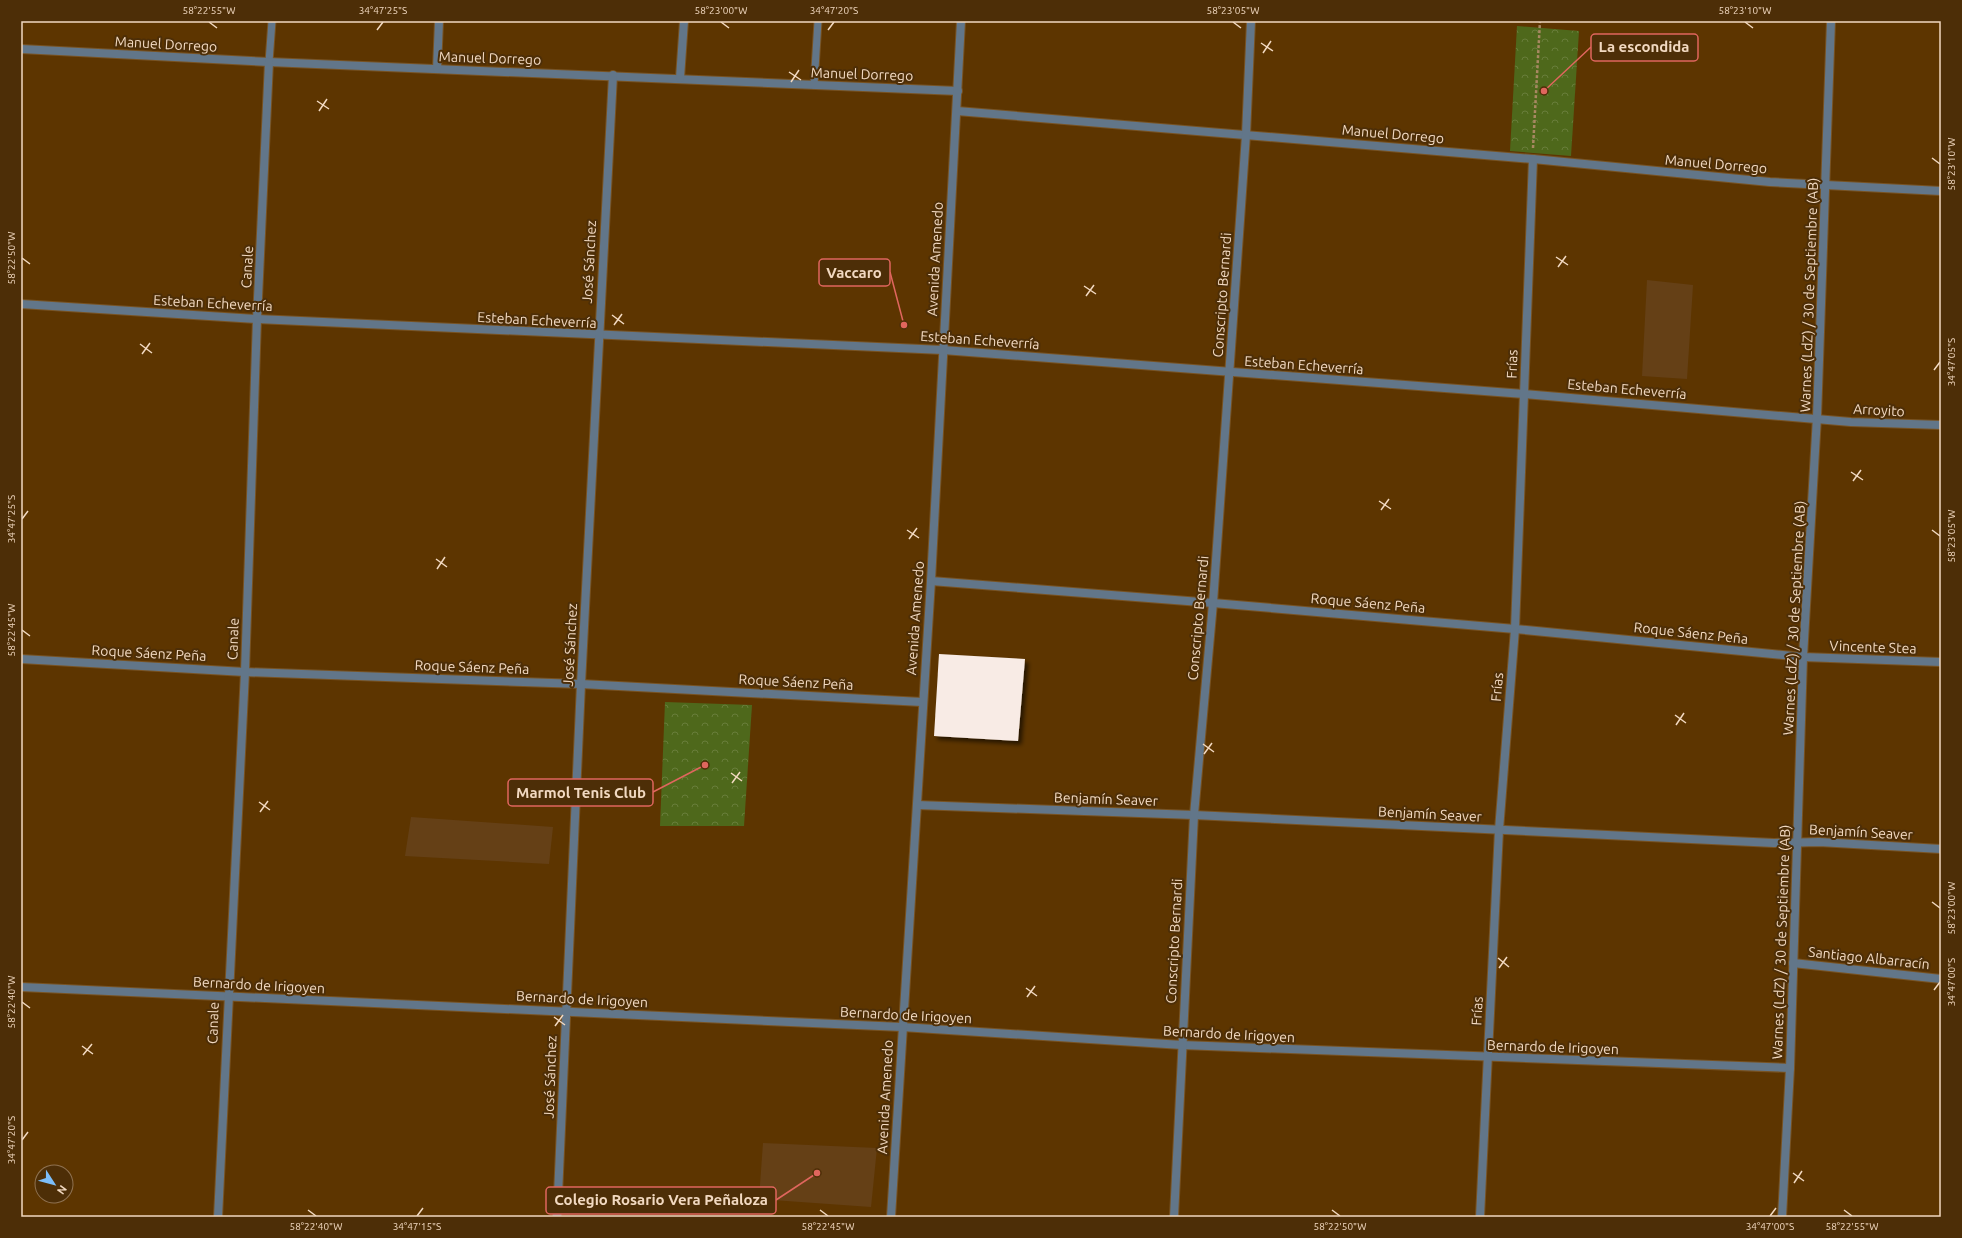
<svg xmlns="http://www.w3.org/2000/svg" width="1962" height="1238" font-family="Ubuntu,sans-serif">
	<defs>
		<pattern id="park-crowns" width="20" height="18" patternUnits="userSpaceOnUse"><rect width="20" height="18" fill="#4e681b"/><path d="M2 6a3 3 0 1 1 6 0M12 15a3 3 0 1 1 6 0" fill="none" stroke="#687d3a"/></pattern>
		<filter id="shadow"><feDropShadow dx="3.5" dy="3.5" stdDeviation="2" flood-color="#0009"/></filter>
	</defs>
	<rect width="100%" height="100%" fill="#5d3500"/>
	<g fill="#654016">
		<path d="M1647,280L1693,285L1687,379L1642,376Z"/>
		<path d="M411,817L553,827L549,864L405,856Z"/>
		<path d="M763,1143L877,1148L871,1207L759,1199Z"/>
	</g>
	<g fill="url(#park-crowns)">
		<path d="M1517,26L1579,31L1571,156L1510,151Z"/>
		<path d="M665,702L752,705L744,826H660Z"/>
	</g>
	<path fill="#f8ebe5" filter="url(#shadow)" d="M939,654L1025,659L1018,741L934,736Z"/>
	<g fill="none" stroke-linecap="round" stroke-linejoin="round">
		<g stroke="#785323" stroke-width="9">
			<g id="lane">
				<path d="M269,62L272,21"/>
				<path d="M814,85L818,21"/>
			</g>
		</g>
		<g stroke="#785323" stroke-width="10">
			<g id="street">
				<path d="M21,49L269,62L958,91"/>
				<path d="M437,69L439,21"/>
				<path d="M680,78L684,21"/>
				<path d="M957,111L1533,159L1770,182L1941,191"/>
				<path d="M21,304L257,319L943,350L1524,394L1851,422L1941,425"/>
				<path d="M931,581L1213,603L1515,629L1803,657L1941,662"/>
				<path d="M21,659L245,672L581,684L922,702"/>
				<path d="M917,805L1194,815L1774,843L1819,842L1941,849"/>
				<path d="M1793,963L1941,979"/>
				<path d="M21,987L902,1027L1182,1045L1790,1068"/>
				<path d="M218,1217L245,672L257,319L269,62"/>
				<path d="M557,1217L581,684L613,75"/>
				<path d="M891,1217L931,581L961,21"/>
				<path d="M1174,1217L1194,815L1213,603L1246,135L1251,21"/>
				<path d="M1480,1217L1499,830L1515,629L1533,159"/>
				<path d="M1782,1217L1790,1068L1803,657L1817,417L1831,21"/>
			</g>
		</g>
		<path stroke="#a88862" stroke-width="2.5" stroke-dasharray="3 2" stroke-linecap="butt" d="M1533,148L1540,21"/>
		<use href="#lane" stroke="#627689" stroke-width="7"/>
		<use href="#street" stroke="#627689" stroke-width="8"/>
	</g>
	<path fill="none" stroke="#f2d9c1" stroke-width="1.5" d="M209,22L217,28M721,22L729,28M1233,22L1241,28M1745,22L1753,28M377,30L383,22M828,30L834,22M1261,43L1273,51M1263,53L1271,41M789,72L801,80M791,82L799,70M317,101L329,109M319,111L327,99M1932,158L1940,164M1556,257L1568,265M22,258L30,264M1558,267L1566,256M1084,286L1096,294M1086,296L1094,285M612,315L624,324M614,325L622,314M140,344L152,353M142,354L150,343M1934,370L1940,362M1851,472L1863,480M1853,481L1861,470M1379,501L1391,509M1381,510L1389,499M22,519L28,511M907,530L919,538M1932,530L1940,536M909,539L917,528M436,559L447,567M437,569L445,557M22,630L30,636M1675,715L1686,723M1676,725L1684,713M1203,744L1214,752M1204,754L1212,743M731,773L742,781M732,783L740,772M259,802L270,810M260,812L268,801M1932,902L1940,908M1498,958L1509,967M1499,968L1507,957M1026,988L1037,996M1934,990L1940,982M1027,997L1035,986M22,1002L30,1008M554,1017L565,1025M555,1026L563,1015M82,1046L93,1054M83,1055L92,1044M22,1140L28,1132M1793,1173L1804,1181M1794,1183L1802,1171M308,1210L316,1216M820,1210L828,1216M1332,1210L1340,1216M1844,1210L1852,1216M417,1216L423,1208M1770,1216L1776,1208"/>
	<g text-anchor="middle" stroke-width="4" stroke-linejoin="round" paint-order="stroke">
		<g font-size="14" fill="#f2d9c1" stroke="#4d2e07">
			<text transform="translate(166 44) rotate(3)" y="5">Manuel Dorrego</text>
			<text transform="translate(490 58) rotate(2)" y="5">Manuel Dorrego</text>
			<text transform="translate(862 74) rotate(2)" y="5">Manuel Dorrego</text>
			<text transform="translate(1393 134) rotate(5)" y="5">Manuel Dorrego</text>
			<text transform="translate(1716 164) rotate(5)" y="5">Manuel Dorrego</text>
			<text transform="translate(935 259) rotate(-87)" y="5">Avenida Amenedo</text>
			<text transform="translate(589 262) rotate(-87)" y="5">José Sánchez</text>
			<text transform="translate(247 267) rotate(-87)" y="5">Canale</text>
			<text transform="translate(1222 295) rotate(-86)" y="5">Conscripto Bernardi</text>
			<text transform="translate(1809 295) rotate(-88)" y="5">Warnes (LdZ) / 30 de Septiembre (AB)</text>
			<text transform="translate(213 303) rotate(3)" y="5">Esteban Echeverría</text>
			<text transform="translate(537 320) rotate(3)" y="5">Esteban Echeverría</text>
			<text transform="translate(980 340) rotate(4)" y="5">Esteban Echeverría</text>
			<text transform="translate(1512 364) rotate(-88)" y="5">Frías</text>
			<text transform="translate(1304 365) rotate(4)" y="5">Esteban Echeverría</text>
			<text transform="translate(1627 389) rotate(5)" y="5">Esteban Echeverría</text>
			<text transform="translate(1879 410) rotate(3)" y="5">Arroyito</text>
			<text transform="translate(1368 603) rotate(5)" y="5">Roque Sáenz Peña</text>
			<text transform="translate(915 618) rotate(-86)" y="5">Avenida Amenedo</text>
			<text transform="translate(1198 618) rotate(-85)" y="5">Conscripto Bernardi</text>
			<text transform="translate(1794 618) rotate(-87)" y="5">Warnes (LdZ) / 30 de Septiembre (AB)</text>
			<text transform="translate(1691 633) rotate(6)" y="5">Roque Sáenz Peña</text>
			<text transform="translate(233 639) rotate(-88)" y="5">Canale</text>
			<text transform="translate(570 645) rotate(-87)" y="5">José Sánchez</text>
			<text transform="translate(1873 647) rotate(2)" y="5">Vincente Stea</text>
			<text transform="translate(149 653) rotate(3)" y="5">Roque Sáenz Peña</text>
			<text transform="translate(472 667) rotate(2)" y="5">Roque Sáenz Peña</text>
			<text transform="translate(796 682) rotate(3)" y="5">Roque Sáenz Peña</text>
			<text transform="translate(1497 687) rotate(-85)" y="5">Frías</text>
			<text transform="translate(1106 799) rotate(2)" y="5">Benjamín Seaver</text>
			<text transform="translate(1430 814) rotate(3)" y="5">Benjamín Seaver</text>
			<text transform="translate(1861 832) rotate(3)" y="5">Benjamín Seaver</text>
			<text transform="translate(1174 941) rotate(-87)" y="5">Conscripto Bernardi</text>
			<text transform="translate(1781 942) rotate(-88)" y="5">Warnes (LdZ) / 30 de Septiembre (AB)</text>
			<text transform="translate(1869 958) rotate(6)" y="5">Santiago Albarracín</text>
			<text transform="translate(259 985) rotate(3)" y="5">Bernardo de Irigoyen</text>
			<text transform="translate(582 999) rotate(3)" y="5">Bernardo de Irigoyen</text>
			<text transform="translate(1477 1011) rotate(-87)" y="5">Frías</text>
			<text transform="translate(906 1015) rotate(3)" y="5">Bernardo de Irigoyen</text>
			<text transform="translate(213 1023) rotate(-88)" y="5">Canale</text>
			<text transform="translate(1229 1034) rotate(3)" y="5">Bernardo de Irigoyen</text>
			<text transform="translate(1553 1047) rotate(2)" y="5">Bernardo de Irigoyen</text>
			<text transform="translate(550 1077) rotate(-88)" y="5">José Sánchez</text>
			<text transform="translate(885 1097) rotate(-87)" y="5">Avenida Amenedo</text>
		</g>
	</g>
	<path fill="none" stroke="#e0665e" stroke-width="1.5" d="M1544 91L1591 47M904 325L890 272M705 765L653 792M817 1173L776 1200"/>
	<g fill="#e0665e" stroke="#4d2e07" stroke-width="1.5">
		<circle cx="1544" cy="91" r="4"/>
		<circle cx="904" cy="325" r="4"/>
		<circle cx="705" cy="765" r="4"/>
		<circle cx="817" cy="1173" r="4"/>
	</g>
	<g fill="#4d2e07" stroke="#e0665e" stroke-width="1.5">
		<rect x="1591" y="34" width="107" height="27" rx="4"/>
		<rect x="819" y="259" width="71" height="27" rx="4"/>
		<rect x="508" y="779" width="145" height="27" rx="4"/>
		<rect x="546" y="1187" width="230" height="27" rx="4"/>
	</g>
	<g font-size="15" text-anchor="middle" font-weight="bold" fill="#f2d9c1">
		<text x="1644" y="52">La escondida</text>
		<text x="854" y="278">Vaccaro</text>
		<text x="581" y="798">Marmol Tenis Club</text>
		<text x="661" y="1205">Colegio Rosario Vera Peñaloza</text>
	</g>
	<rect width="1962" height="1238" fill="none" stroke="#4d2e07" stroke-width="44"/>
	<g transform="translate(54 1184) rotate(126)"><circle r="19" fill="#4d2e07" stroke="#8f7251"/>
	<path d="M0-3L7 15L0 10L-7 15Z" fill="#7cbef9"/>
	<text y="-6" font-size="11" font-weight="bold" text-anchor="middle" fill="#f2d9c1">N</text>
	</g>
	<rect x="22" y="22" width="1918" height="1194" fill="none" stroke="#f2d9c1" stroke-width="1.5"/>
	<g font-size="10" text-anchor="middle" fill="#f2d9c1">
		<text x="209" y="14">58°22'55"W</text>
		<text x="383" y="14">34°47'25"S</text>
		<text x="721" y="14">58°23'00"W</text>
		<text x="834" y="14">34°47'20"S</text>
		<text x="1233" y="14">58°23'05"W</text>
		<text x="1745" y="14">58°23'10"W</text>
		<text transform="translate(1951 164) rotate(-90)" y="4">58°23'10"W</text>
		<text transform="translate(11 258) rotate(-90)" y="4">58°22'50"W</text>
		<text transform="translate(1951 362) rotate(-90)" y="4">34°47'05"S</text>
		<text transform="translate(11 519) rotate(-90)" y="4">34°47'25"S</text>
		<text transform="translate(1951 536) rotate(-90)" y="4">58°23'05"W</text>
		<text transform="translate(11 630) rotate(-90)" y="4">58°22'45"W</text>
		<text transform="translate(1951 908) rotate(-90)" y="4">58°23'00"W</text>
		<text transform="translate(1951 982) rotate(-90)" y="4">34°47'00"S</text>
		<text transform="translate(11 1002) rotate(-90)" y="4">58°22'40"W</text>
		<text transform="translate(11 1140) rotate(-90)" y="4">34°47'20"S</text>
		<text x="316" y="1230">58°22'40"W</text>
		<text x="417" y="1230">34°47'15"S</text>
		<text x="828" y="1230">58°22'45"W</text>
		<text x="1340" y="1230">58°22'50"W</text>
		<text x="1770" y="1230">34°47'00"S</text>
		<text x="1852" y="1230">58°22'55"W</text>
	</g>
</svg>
